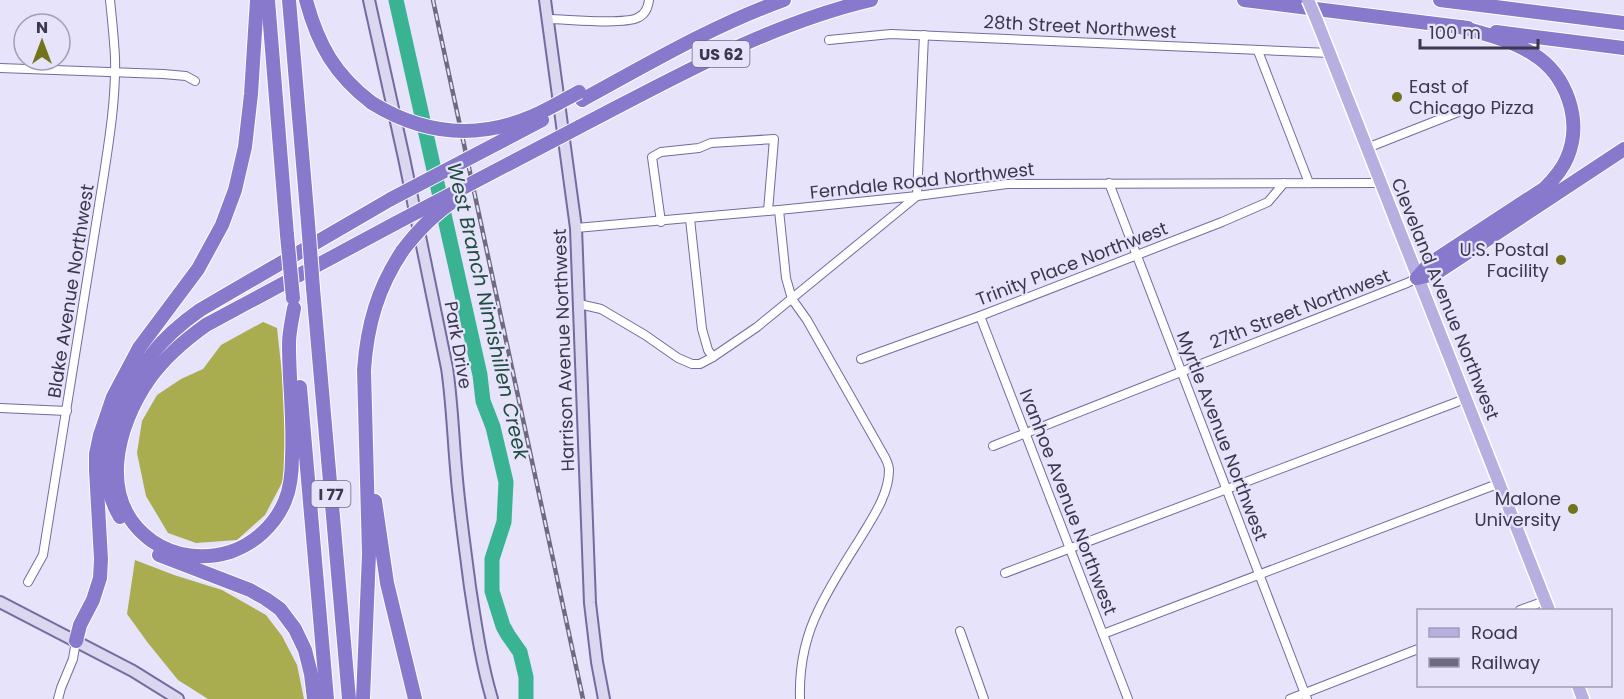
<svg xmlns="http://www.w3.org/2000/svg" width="1624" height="699" font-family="Poppins,sans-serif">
	<rect width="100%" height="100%" fill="#e6e3fa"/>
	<g fill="#a9ad4f">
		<path d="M263,322L277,328L289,438L285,477L265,515L237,540L196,543L168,533L146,496L137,453L142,421L157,395L181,379L203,369L221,345Z"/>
		<path d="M135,560L174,575L222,590L266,615L282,636L297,665L304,699H208L178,680L148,643L127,614Z"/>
	</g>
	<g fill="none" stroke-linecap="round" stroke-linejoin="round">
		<path stroke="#39b391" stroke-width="15" d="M396,0L480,375L483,401L493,427L506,482L504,522L492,559V591L503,626L508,635L520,652L526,677V699"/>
		<g stroke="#746c9e" stroke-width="10">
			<g id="street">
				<path d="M548,19C566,19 622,25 637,18C645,15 648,8 649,0"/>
				<path d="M829,40L891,34L1330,53"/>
				<path d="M1258,51L1309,183"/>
				<path d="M0,68L163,74L186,76L195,81"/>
				<path d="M1367,148L1466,109"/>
				<path d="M1109,183L1307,699"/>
				<path d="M779,210L786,278L792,299L807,320L878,445C882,453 889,461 889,470C889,494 873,517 861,537C846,561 831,584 819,609C805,637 799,668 800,699"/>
				<path d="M690,219L702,329L708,350L713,357"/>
				<path d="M661,222L652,157L661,152L699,148L711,143L774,139L768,211"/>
				<path d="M576,228L779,210L917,196L1007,184L1380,183"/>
				<path d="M579,304L601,309L645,335L678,358L692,364H700L713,357L757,327L917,196L924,35"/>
				<path d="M980,316L1128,699"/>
				<path d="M861,359L980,316L1222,222L1268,202L1284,183"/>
				<path d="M0,408L67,411"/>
				<path d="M993,446L1407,283L1417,278"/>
				<path d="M1005,573L1465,399"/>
				<path d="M28,582L43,555L104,174C110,135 116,96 115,57C114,38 112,19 110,0"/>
				<path d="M1520,610L1545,601"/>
				<path d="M960,631L984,699"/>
				<path d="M1103,634L1500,483"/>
				<path d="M58,699L61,688L73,659L76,641"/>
				<path d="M1290,699L1418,649"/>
			</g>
		</g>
		<g stroke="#746c9e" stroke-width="14">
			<g id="secondary">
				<path d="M369,0L404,158L447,368C452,401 453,435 456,468C459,508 465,547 470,587C476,625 481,662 492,699"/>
				<path d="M545,0L576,228L590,603L597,662L604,699"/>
				<path d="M0,602L133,671L178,699"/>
			</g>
		</g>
		<g stroke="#fff" stroke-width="15">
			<g id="primary">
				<path d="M1317,21L1549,610"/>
				<path d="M1578,686L1583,699"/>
			</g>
		</g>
		<g stroke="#fff" stroke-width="16">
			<g id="highway">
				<path d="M268,0L287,235"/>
				<path d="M289,0L308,223"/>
				<path d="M306,0C318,45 335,75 372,103"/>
				<path d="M1244,0L1468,28"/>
				<path d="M1440,0L1624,23"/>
				<path d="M1496,32L1624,48"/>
				<path d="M582,100C648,64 714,25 784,0"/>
				<path d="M579,127C674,78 766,25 871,0"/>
				<path d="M1417,278L1429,264L1545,188C1554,179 1562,170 1567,158C1583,121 1567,75 1533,54C1511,40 1485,34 1460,27"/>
				<path d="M1417,278L1435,274L1624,149"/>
				<path d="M313,288L349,699"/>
				<path d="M294,308C292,320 289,332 289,344C289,382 294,419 292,457C292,472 291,487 285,501C275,525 254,544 230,552C204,560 175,557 152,541C96,501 116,426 150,378C165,357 185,340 206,325L396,223"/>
				<path d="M300,387L327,699"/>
				<path d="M375,501L387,583L415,699"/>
				<path d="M120,517C89,465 118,397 152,354C166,336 183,322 200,310L391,199"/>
				<path d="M159,555L250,590L266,599L280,609L295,629L305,650L311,674L314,699"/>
				<path d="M76,641L80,625L93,600L100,578L101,559L96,470V454L100,435L113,397L139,348L198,269L222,225L235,190L245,147L251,94L257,0"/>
				<path d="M363,699L369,554L364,370C367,325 378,287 403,250"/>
			</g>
		</g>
		<use href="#street" stroke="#fff" stroke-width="8"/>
		<use href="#secondary" stroke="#dcd7f0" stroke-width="10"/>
		<use href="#primary" stroke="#b8afe1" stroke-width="12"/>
		<use href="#highway" stroke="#8979cd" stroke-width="14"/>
		<g stroke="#6e6a80" stroke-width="4.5">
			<path id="rail" d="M433,0L583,699"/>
		</g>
		<use href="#rail" stroke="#e6e3fa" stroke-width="2" stroke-dasharray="7" stroke-linecap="butt"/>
		<g stroke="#fff" stroke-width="15" stroke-linecap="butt">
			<path id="primary-bridge" d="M1308,0L1317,21"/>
		</g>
		<g stroke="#fff" stroke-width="16" stroke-linecap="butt">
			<g id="highway-bridge">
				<path d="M372,103C424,135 477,140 533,116C549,109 564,100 579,92"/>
				<path d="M391,199L542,120"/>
				<path d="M308,223L313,288"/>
				<path d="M396,223L579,127"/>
				<path d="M287,235L293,298"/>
				<path d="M403,250C419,229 436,212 458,198"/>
			</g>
		</g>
		<use href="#primary-bridge" stroke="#b8afe1" stroke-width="12"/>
		<use href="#highway-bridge" stroke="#8979cd" stroke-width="14"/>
	</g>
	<g fill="#72741b" stroke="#e6e3fa" stroke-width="2">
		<circle cx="1397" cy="97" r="6"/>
		<circle cx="1561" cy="260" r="6"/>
		<circle cx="1573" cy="509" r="6"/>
	</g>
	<g text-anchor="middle" stroke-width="4.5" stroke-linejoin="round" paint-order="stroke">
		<g fill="#e6e3fa" stroke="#6e6b81" stroke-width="1.5">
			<rect x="692.5" y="41" width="57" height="26" rx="4.5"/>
			<rect x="311.5" y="481" width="39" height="26" rx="4.5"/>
		</g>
		<g font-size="16" font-weight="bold" fill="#3b374d">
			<text x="721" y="60">US 62</text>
			<text x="331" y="500">I 77</text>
		</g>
		<g font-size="18" fill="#3b374d" stroke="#e6e3fa">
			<text transform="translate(1080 27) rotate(3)" y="6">28th Street Northwest</text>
			<text transform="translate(922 181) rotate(-6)" y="6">Ferndale Road Northwest</text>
			<text transform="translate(1072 264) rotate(-21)" y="6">Trinity Place Northwest</text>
			<text transform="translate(71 291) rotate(-81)" y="6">Blake Avenue Northwest</text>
			<text transform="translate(1445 299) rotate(68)" y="6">Cleveland Avenue Northwest</text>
			<text transform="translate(1300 309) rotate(-21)" y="6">27th Street Northwest</text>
			<text transform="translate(458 345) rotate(80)" y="6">Park Drive</text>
			<text transform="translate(564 350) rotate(-92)" y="6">Harrison Avenue Northwest</text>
			<text transform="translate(1222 436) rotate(69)" y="6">Myrtle Avenue Northwest</text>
			<text transform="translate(1068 502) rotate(69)" y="6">Ivanhoe Avenue Northwest</text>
		</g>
		<g font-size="18" fill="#3b374d" stroke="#e6e3fa" text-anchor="end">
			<text x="1409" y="93" text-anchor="start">East of<tspan x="1409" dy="21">Chicago Pizza</tspan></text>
			<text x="1549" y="256">U.S. Postal<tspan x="1549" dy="21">Facility</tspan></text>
			<text x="1561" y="505">Malone<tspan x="1561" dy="21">University</tspan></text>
		</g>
		<g font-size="20" font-style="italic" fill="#1d4e40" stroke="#e6e3fa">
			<text transform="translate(488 311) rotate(77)" y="7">West Branch Nimishillen Creek</text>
		</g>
	</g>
	<rect x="1417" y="609" width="195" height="78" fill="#e6e3fa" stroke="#a29eb5" stroke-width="1.5"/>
	<rect x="1429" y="628" width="30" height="9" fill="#b8afe1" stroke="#a29eb5" stroke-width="1.5"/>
	<text x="1471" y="639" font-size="18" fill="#3b374d">Road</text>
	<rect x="1429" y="658" width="30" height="9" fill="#6e6a80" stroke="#a29eb5" stroke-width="1.5"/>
	<text x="1471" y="669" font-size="18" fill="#3b374d">Railway</text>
	<g transform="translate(42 42)"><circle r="28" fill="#e6e3fa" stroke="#a29eb5" stroke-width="1.5"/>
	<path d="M0-4.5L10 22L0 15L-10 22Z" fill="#72741b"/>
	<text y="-9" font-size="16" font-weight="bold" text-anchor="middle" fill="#3b374d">N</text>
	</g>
	<path d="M1420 39v9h118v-9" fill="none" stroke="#3b374d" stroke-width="3"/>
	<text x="1429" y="39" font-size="18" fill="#3b374d" stroke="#e6e3fa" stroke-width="4.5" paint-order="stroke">100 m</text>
</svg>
